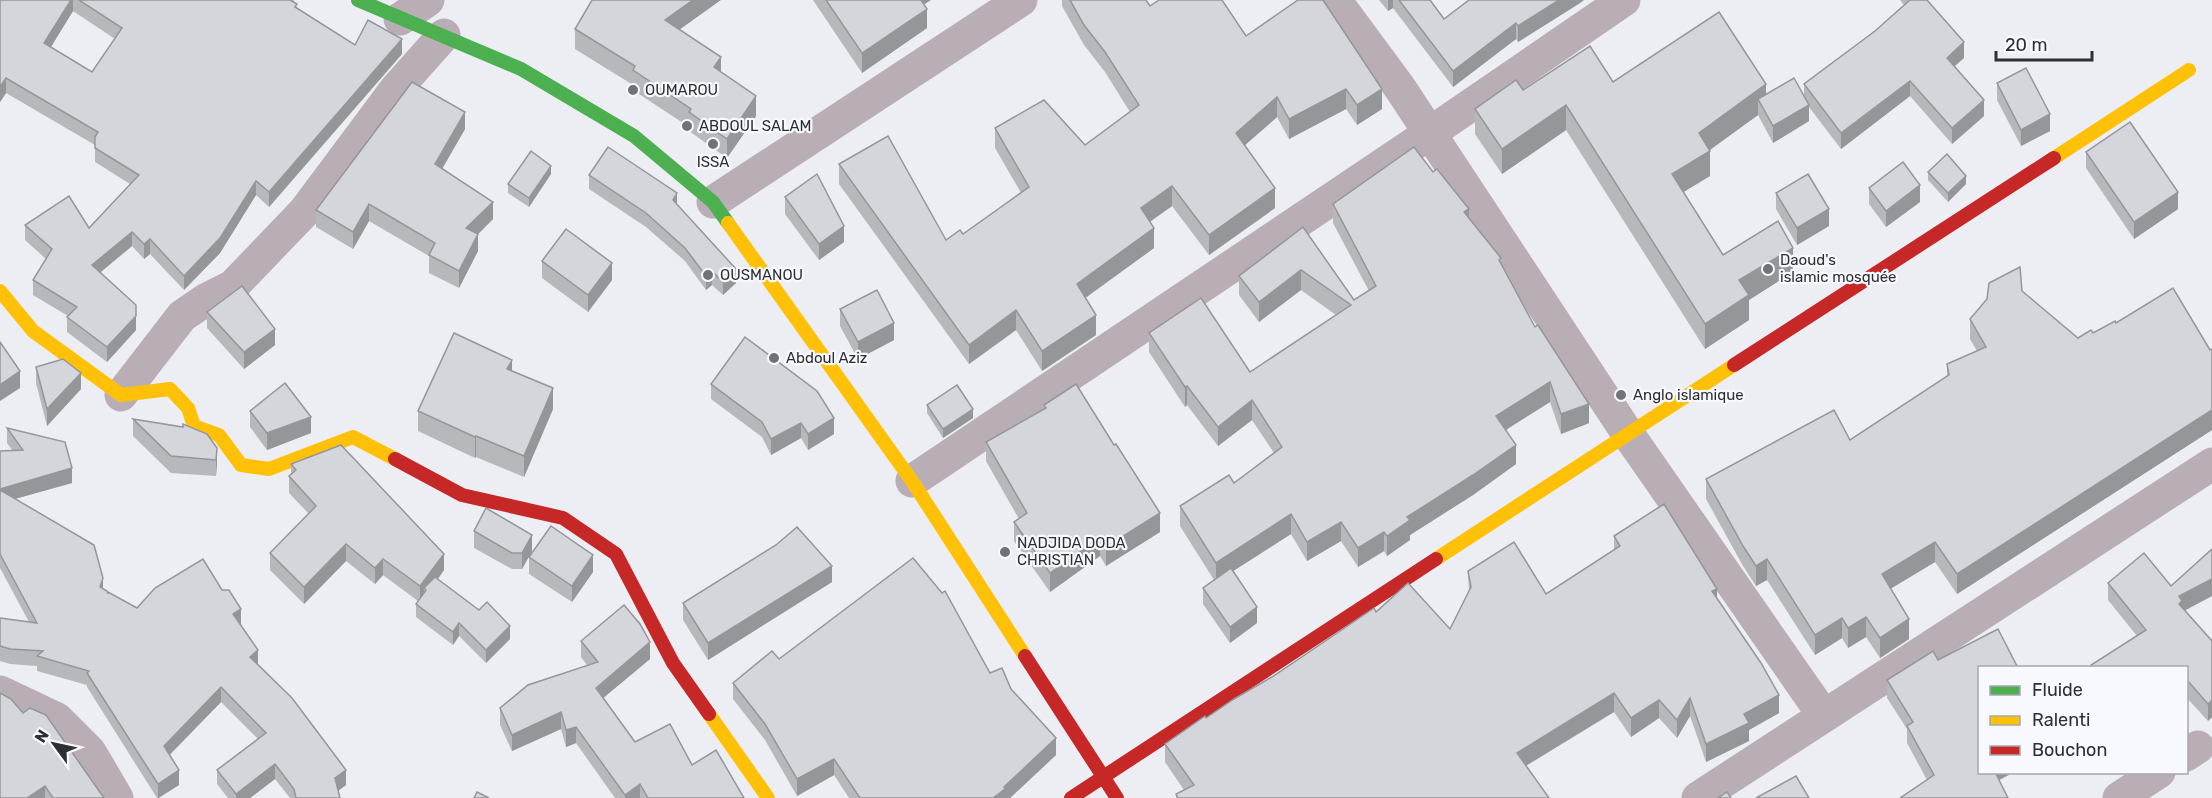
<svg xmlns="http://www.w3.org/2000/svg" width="2212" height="798" font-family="Rubik,sans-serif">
	<rect width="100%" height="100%" fill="#eceef4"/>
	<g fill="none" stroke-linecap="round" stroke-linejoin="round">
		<g stroke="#b9aeb5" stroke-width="33">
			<path d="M1335,0L1400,88L1628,434L1824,716"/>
			<path d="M400,19L428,0"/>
			<path d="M713,202L1021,0"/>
			<path d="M121,395L182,316L207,299L233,286L304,212L395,90L444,35"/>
			<path d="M912,481L1430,133L1624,0"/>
			<path d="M0,692L57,719L90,752L117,798"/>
			<path d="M2186,755L2198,747"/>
			<path d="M1698,798L2212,464"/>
			<path d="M2119,798L2159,772"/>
		</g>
		<path stroke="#4caf50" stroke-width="14" d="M358,0L521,69L634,136L713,202L728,223"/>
		<g stroke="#ffc107" stroke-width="14">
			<path d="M2054,158L2189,70"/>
			<path d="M728,223L912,481L1025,656"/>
			<path d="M0,291L33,331L121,395L170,389L188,408L194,426L219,435L241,465L269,469L353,437L395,459"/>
			<path d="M1436,559L1734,365"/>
			<path d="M709,714L768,798"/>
		</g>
		<g stroke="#c62828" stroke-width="14">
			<path d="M1734,365L2054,158"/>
			<path d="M395,459L462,495L563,518L616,554L673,663L709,714"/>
			<path d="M1025,656L1117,798"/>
			<path d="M1071,798L1436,559"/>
		</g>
	</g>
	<g fill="#b6b8bc" fill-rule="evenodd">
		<path d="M0,0H294V2L297,8L355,45L402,54L269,207L256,195L220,253L184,290L150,254L144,259L132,246L101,272L136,330L107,362L67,332V317L68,316L33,295V280L46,259L25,240V225L89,228L130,184L95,162V145L6,93L0,102ZM73,11L115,39L92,72L51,47Z"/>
		<path d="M813,0H931L924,4L927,28L862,73Z"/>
		<path d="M1062,0H1146L1150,6L1246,36L1382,109L1357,125L1346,109L1289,139L1277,117L1245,145L1275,208L1209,255L1172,206L1150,222L1154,248L1085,298L1096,335L1042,371L1016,330L969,364L839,184V164L946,240L963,234L1021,193L995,148V128L1085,145L1130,112L1105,72L1084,45L1062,6Z"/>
		<path d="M1379,0H1430L1444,19L1469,0H1584L1580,3L1518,42L1516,39L1453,87L1393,8L1388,11Z"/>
		<path d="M1900,0H1927L1964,58L1954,66L1984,116L1952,144L1910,96L1841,149L1809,107V121L1773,143L1758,115L1709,150L1710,176L1683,192L1723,255L1793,272L1749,300V320L1705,349L1566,130L1502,174L1475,134V109L1523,90L1613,82L1804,96V84L1875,31L1904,5Z"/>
		<path d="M575,29L679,30L721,72L756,116L727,158L689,131V127L633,90V85L575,49Z"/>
		<path d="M1997,83L2050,131L2021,146L1997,100Z"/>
		<path d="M465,129L442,169L493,219L478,234V251L459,288L429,273V256L369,221L353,249L316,227V210Z"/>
		<path d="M2086,152L2178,209L2134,239L2086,168Z"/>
		<path d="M1928,172L1966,184L1948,202L1928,180Z"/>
		<path d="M551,174L529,207L508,193V184Z"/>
		<path d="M589,175L677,204L736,283L723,295L712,285L706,290L685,261L646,227L589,189Z"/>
		<path d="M1869,188L1920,202L1886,227L1869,204Z"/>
		<path d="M1776,193L1829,226L1797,245L1776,209Z"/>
		<path d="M785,197L844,242L819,260L785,214Z"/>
		<path d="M1333,204L1469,218L1501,263L1535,327L1589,423L1561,434L1550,402L1506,430L1516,464L1473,495L1410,535V540L1387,556L1384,551L1358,567L1341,541L1307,561L1291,534L1233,571L1257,623L1230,643L1203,604V588L1214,580L1180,526V506L1234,483L1274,453L1252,420L1218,446L1187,405L1185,407L1149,352V333L1250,372L1336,315L1301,290L1259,322L1239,295V276L1303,227L1354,300L1369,291L1333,223Z"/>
		<path d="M542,261L612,280L588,312L542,278Z"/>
		<path d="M2022,291L2078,338L2116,323L2210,350L2212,349V430L1957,594L1935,562L1891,588L1909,639L1880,658L1866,637L1848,648L1842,638L1815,655L1767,580L1756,586L1743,566L1706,499V479L1850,440L1947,376V364L1977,351L1970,339V319Z"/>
		<path d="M840,309L894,340L858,359L840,326Z"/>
		<path d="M207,312L275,345L244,369L207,328Z"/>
		<path d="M36,367L81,389L47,426L36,383Z"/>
		<path d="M512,371L553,409L524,477L476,457L475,458L418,431V411Z"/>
		<path d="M711,384L834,434L808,450L801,438L771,455L762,437L711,399Z"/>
		<path d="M927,405L973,418L943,438L927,413Z"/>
		<path d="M1044,405L1160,532L1106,566L1100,556L1050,592L1014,541V522L1019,519L986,461V442L1044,409Z"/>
		<path d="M250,411L311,433L267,450L250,427Z"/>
		<path d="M133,419L217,448L216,476L171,473L133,436Z"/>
		<path d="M7,428L72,483L15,499L108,594L137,608L241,624L240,625L258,665L346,785L338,791L340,798H290L275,779L250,798H228L217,784V770L258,739L221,702L170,755L179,785L159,798H157L87,687V685L37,671V666L10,664L0,661V618L29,622L0,568V451H13L7,443Z"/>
		<path d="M291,464L444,570L438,579L510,639L486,663L459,636L453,645L416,617V604L418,601L383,575L375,584L346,561L304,604L270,570V553L309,514L289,493V476L291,474Z"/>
		<path d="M474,531L532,551L522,569H512L474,548Z"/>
		<path d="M1614,536L1717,598L1779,713L1749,730V741L1706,762L1690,716L1677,738L1659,718L1631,737L1614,712L1526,766L1549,798H1176V794L1184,790L1165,762V744L1376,612L1450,629L1469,592L1468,571L1546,594L1614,550Z"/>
		<path d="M529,557L593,572L572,602L529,574Z"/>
		<path d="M832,582L708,660L683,620V603Z"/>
		<path d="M2108,583L2171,586L2212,596L2185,610L2212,641V717L2208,721L2187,698V668H2091V665L2137,636L2108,600Z"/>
		<path d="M581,641L650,659L603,698L635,742L692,765L744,798H615L576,743L566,747L561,729L512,751L500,725V708L587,665L581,657Z"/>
		<path d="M779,659L990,673L1011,689L1056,755L1010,798H849L834,775L797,796L765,740L733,699V683Z"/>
		<path d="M1887,680L1980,772H2014L1999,780H1927L1907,743V729L1887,698Z"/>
		<path d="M23,713L104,798H0Z"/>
	</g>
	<g fill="#949699">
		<path d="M71,0H73V11L44,58V43Z"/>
		<path d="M693,0H721L665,40V20Z"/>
		<path d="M915,0H931L915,10Z"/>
		<path d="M1388,0H1393V8L1388,11Z"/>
		<path d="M1559,0H1584L1580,3L1518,42V26Z"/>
		<path d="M927,9V28L862,73V53Z"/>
		<path d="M1516,23V39L1453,87V71Z"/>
		<path d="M402,39V54L269,207V192Z"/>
		<path d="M1964,42V58L1947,73V58Z"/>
		<path d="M721,57V77L714,67Z"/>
		<path d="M6,78V93L0,102V87Z"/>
		<path d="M1910,81V96L1841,149V133Z"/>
		<path d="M1766,84V109L1758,99V115L1699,158V133Z"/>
		<path d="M1346,89V109L1289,139V119Z"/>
		<path d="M1382,89V109L1357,125V105Z"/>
		<path d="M756,96V116L727,158V139Z"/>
		<path d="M1277,97V117L1236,153V133Z"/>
		<path d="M1984,100V116L1952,144V128Z"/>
		<path d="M1566,105V130L1502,174V149Z"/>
		<path d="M1809,105V121L1773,143V126Z"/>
		<path d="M465,112V129L435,181V164Z"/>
		<path d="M2050,114V131L2021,146V130Z"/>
		<path d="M1710,151V176L1672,199V174Z"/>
		<path d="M551,166V174L529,207V198Z"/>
		<path d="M1966,176V184L1948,202V193Z"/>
		<path d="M256,181V195L220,253L184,290V276Z"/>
		<path d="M1920,185V202L1886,227V211Z"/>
		<path d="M1172,186V206L1141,228V208Z"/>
		<path d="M1275,188V208L1209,255V235Z"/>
		<path d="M2178,192V209L2134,239V222Z"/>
		<path d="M677,193V207L673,200Z"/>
		<path d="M493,202V219L478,234V251L459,288V271L466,228Z"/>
		<path d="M369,204V221L353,249V232Z"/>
		<path d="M1469,209V228L1464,212Z"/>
		<path d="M1829,209V226L1797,245V228Z"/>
		<path d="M844,226V242L819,260V244Z"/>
		<path d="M1154,228V248L1077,304V284Z"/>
		<path d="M132,232V246L92,279V265Z"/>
		<path d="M150,239V254L144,259V244Z"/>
		<path d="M1793,248V272L1749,300V320L1705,349V324L1739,280Z"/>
		<path d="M612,263V280L588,312V295Z"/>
		<path d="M736,269V283L723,295V282Z"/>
		<path d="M1301,270V290L1259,322V302Z"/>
		<path d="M712,271V285L706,290V276Z"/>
		<path d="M1016,310V330L969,364V345Z"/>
		<path d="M1096,315V335L1042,371V351Z"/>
		<path d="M136,316V330L107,362V347Z"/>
		<path d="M894,323V340L858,359V342Z"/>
		<path d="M275,329V345L244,369V352Z"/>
		<path d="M512,360V380L507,369Z"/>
		<path d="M20,371V388L0,401V385Z"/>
		<path d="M81,373V389L47,426V409Z"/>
		<path d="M1550,382V402L1496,436V416Z"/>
		<path d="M1187,386V405L1185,407V387Z"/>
		<path d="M553,388V409L524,477V456Z"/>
		<path d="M1252,400V420L1218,446V427Z"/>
		<path d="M1589,404V423L1561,434V414Z"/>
		<path d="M973,409V418L943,438V429Z"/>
		<path d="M2212,410V430L1957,594V574Z"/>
		<path d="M311,417V433L267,450V433Z"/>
		<path d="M834,418V434L808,450V434Z"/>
		<path d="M801,423V438L771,455V439Z"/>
		<path d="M476,436V457L475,458V437Z"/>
		<path d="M1516,445V464L1473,495L1410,535V540L1387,556V536L1407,517Z"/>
		<path d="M217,448V464L216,476V460Z"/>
		<path d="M72,468V483L0,503V489Z"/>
		<path d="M1160,513V532L1106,566V547Z"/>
		<path d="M1291,514V534L1216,582V563Z"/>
		<path d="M1341,522V541L1307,561V542Z"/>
		<path d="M1384,532V551L1358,567V548Z"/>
		<path d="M532,535V551L522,569V553Z"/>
		<path d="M1100,537V556L1050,592V573Z"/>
		<path d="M1935,542V562L1882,594V574Z"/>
		<path d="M346,544V561L304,604V587Z"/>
		<path d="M444,554V570L426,595V590L424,588V597L420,602V586Z"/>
		<path d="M593,555V572L572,602V586Z"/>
		<path d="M383,559V575L375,584V568Z"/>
		<path d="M1767,559V580L1756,586V566Z"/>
		<path d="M832,566V582L708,660V643Z"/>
		<path d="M103,578V593L100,587Z"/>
		<path d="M2212,579V596L2182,612L2179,621V596Z"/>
		<path d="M1717,589V607L1712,591Z"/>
		<path d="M1257,607V623L1230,643V627Z"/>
		<path d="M241,609V624L233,629V614Z"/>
		<path d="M1866,617V637L1848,648V628Z"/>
		<path d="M1842,618V638L1815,655V635Z"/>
		<path d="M1909,619V639L1880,658V638Z"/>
		<path d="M459,623V636L453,645V632Z"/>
		<path d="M510,626V639L486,663V650Z"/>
		<path d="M650,642V659L596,704V688Z"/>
		<path d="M258,650V665L250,657Z"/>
		<path d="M221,687V702L164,760V746Z"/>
		<path d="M1614,693V712L1517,771V753Z"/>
		<path d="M1779,695V713L1749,730V741L1706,762V744L1744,714Z"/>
		<path d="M1690,698V716L1677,738V720Z"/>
		<path d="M1659,700V718L1631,737V718Z"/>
		<path d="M2212,700V717L2208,721V704Z"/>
		<path d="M561,712V729L512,751V735Z"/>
		<path d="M576,727V743L566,747V730Z"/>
		<path d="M1056,738V755L1010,798H993Z"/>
		<path d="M834,759V775L797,796V779Z"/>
		<path d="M275,764V779L250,798H236V794Z"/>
		<path d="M179,770V785L158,798V784Z"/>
		<path d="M346,770V785L335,793V778Z"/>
		<path d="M1992,772H2014L1992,784Z"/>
		<path d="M640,784V798H625V795Z"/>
		<path d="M45,786V798H27Z"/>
	</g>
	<g fill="#d4d6db" stroke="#949699" stroke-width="1.5">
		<path d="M0,0H71L44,43L92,72L122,28L79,0H290L297,4L295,7L355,45L368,20L402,39L269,192L256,181L220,238L184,276L150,239L144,244L132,232L92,265L136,305V316L107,347L67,317L77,307L33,280L52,249L25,225L69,196L89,228L139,175L95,148V137L98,132L6,78L0,87Z"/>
		<path d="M592,0H693L665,20L721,57L714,67L756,96L727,139L689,112L691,109L633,70L635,66L575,29Z"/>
		<path d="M826,0H921L927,9L862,53Z"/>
		<path d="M1070,0H1146L1150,6L1159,0H1222L1246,36L1298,0H1323L1382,89L1357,105L1346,89L1289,119L1277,97L1236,133L1275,188L1209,235L1172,186L1141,208L1154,228L1077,284L1096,315L1042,351L1016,310L969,345L839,164L888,136L946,240L960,230L963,234L1029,187L995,128L1044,100L1085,145L1139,105L1105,52L1084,25Z"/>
		<path d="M1399,0H1430L1444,19L1469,0H1559L1518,26L1516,23L1453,71Z"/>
		<path d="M1910,0H1927L1964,42L1947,58L1984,100L1952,128L1910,81L1841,133L1804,84L1875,31Z"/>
		<path d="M1719,12L1766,84L1699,133L1710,151L1672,174L1723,255L1778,221L1793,248L1739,280L1749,295L1705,324L1566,105L1502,149L1475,109L1516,80L1523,90L1590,46L1613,82Z"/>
		<path d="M2026,68L2050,114L2021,130L1997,83Z"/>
		<path d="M1794,78L1809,105L1773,126L1758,99Z"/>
		<path d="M412,82L465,112L435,164L493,202L466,228L478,234L459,271L429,255L435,243L369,204L353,232L316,210Z"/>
		<path d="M2130,122L2178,192L2134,222L2086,152Z"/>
		<path d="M608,147L677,193L673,200L736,269L723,282L712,271L706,276L685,248L646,213L589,175Z"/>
		<path d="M1414,147L1433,172L1437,169L1469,209L1464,212L1501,258L1499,260L1535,327L1538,325L1589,404L1561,414L1550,382L1496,416L1516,445L1473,475L1407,517L1410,520L1387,536L1384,532L1358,548L1341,522L1307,542L1291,514L1216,563L1180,506L1229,475L1234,483L1282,447L1252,400L1218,427L1187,386L1185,387L1149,333L1201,298L1250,372L1351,305L1301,270L1259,302L1239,276L1303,227L1354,300L1376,286L1333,204Z"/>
		<path d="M531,151L551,166L529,198L508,184Z"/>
		<path d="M1947,154L1966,176L1948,193L1928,172Z"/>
		<path d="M1903,162L1920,185L1886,211L1869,188Z"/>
		<path d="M817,174L844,226L819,244L785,197Z"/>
		<path d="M1808,174L1829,209L1797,228L1776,193Z"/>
		<path d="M566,229L612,263L588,295L542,261Z"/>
		<path d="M2020,267L2022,291L2078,338L2091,330L2093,333L2115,321L2116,323L2173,288L2210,350L2212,349V410L1957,574L1935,542L1882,574L1909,619L1880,638L1866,617L1848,628L1842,618L1815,635L1767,559L1756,566L1743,546L1706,479L1834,410L1850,440L1949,375L1947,364L1986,347L1970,319L1987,299L1989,283Z"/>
		<path d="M242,286L275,329L244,352L207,312Z"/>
		<path d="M877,290L894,323L858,342L840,309Z"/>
		<path d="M454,333L512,360L507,369L553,388L524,456L476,436L475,437L418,411Z"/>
		<path d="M745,337L817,391L834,418L808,434L801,423L771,439L762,422L711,384Z"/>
		<path d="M0,342L20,371L0,385Z"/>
		<path d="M63,359L81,373L47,409L36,367Z"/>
		<path d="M285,383L311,417L267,433L250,411Z"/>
		<path d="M1076,384L1114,445L1116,444L1160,513L1106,547L1100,537L1050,573L1014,522L1027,513L986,442L1046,408L1044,405Z"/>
		<path d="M957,385L973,409L943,429L927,405Z"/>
		<path d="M133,419L183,427V424L207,434L217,448L216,460L171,456Z"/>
		<path d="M7,428L65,442L72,468L0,489V451L23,450Z"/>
		<path d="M341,445L444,554L420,586L383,559L375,568L346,544L304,587L270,553L316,506L289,476L296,470L291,464Z"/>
		<path d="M0,490L94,545L103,578L100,587L107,591L108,594V592L137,608L155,588L203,559L222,590H229L241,609L233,614L258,650L250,657L292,698L346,770L335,778L340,798H296L294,789L275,764L236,794L217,770L266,733L221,687L164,746L179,770L158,784L87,673L89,671L37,656L43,651L10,649L0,646V618L37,623L0,554Z"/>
		<path d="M1664,504L1717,589L1712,591L1761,663L1779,695L1744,714L1749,723L1706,744L1690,698L1677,720L1659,700L1631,718L1614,693L1517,753L1549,798H1178L1176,794L1194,785L1165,744L1205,716L1206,718L1234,699L1272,677L1374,608L1376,612L1408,583L1450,629L1471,587L1468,571L1514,542L1546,594L1620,546L1614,536Z"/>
		<path d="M486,508L532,535L522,553H512L474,531Z"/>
		<path d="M551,526L593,555L572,586L529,557Z"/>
		<path d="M797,527L832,566L708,643L683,603L776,545Z"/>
		<path d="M2212,549V579L2179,596L2182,601L2179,604L2212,641V700L2208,704L2187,680V668H2092L2091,665L2146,630L2108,583L2144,553L2171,586Z"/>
		<path d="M913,558L942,593L945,591L990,673L1002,668L1011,689L1056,738L1004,787L1005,789L993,798H860L834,759L797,779L765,724L733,683L772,651L779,659Z"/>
		<path d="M1231,568L1257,607L1230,627L1203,588Z"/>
		<path d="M435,577L479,610L487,602L510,626L486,650L459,623L453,632L416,604L426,590L424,588Z"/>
		<path d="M624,605L640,624L650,642L596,688L635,742L670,724L692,765L716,750L744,798H648L640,784L625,795L576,727L566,730L561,712L512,735L500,708L528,685L598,662L581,641Z"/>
		<path d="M1998,629L2018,668H1980V772H1995L2008,798H1900L1934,775L1907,726L1913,722L1887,680L1933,651L1938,660Z"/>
		<path d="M0,693L11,699L23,713L30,708L46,715L104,798H53L45,786L27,798H0Z"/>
		<path d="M1796,776L1809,798H1756Z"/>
		<path d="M477,792L489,798H474Z"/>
		<path d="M1727,792L1731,798H1718Z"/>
	</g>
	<g fill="#707277" stroke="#f8f9fe" stroke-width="2">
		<circle cx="633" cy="90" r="6"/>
		<circle cx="687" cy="126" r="6"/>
		<circle cx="713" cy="144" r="6"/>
		<circle cx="1768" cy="269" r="6"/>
		<circle cx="708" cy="275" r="6"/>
		<circle cx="774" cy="358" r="6"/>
		<circle cx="1621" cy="395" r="6"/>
		<circle cx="1005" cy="552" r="6"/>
	</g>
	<g text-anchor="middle" stroke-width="4.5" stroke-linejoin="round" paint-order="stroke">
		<g font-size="15" fill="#2d2f33" stroke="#f8f9fe" text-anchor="start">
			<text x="645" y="95">OUMAROU</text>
			<text x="699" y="131">ABDOUL SALAM</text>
			<text x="713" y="167" text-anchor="middle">ISSA</text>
			<text x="1780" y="265">Daoud's<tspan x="1780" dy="17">islamic mosquée</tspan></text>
			<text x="720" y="280">OUSMANOU</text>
			<text x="786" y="363">Abdoul Aziz</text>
			<text x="1633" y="400">Anglo islamique</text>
			<text x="1017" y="548">NADJIDA DODA<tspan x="1017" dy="17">CHRISTIAN</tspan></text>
		</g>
	</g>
	<rect x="1978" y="666" width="210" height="108" fill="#f8f9fe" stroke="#a7a8ad" stroke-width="1.5"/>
	<rect x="1990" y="686" width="30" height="9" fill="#4caf50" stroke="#a7a8ad" stroke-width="1.5"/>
	<text x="2032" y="696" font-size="18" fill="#2d2f33">Fluide</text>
	<rect x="1990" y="716" width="30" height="9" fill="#ffc107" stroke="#a7a8ad" stroke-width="1.5"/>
	<text x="2032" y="726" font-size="18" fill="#2d2f33">Ralenti</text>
	<rect x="1990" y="746" width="30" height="9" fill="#c62828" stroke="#a7a8ad" stroke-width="1.5"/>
	<text x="2032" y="756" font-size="18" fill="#2d2f33">Bouchon</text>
	<g transform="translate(54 744) rotate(303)" stroke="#f8f9fe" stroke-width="4.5" paint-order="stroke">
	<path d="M0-4.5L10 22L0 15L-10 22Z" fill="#2d2f33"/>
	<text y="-9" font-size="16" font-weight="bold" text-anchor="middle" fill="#2d2f33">N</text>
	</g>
	<path d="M1996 51v9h96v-9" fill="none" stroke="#2d2f33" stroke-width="3"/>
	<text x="2005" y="51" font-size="18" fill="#2d2f33" stroke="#f8f9fe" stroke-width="4.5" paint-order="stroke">20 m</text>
</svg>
